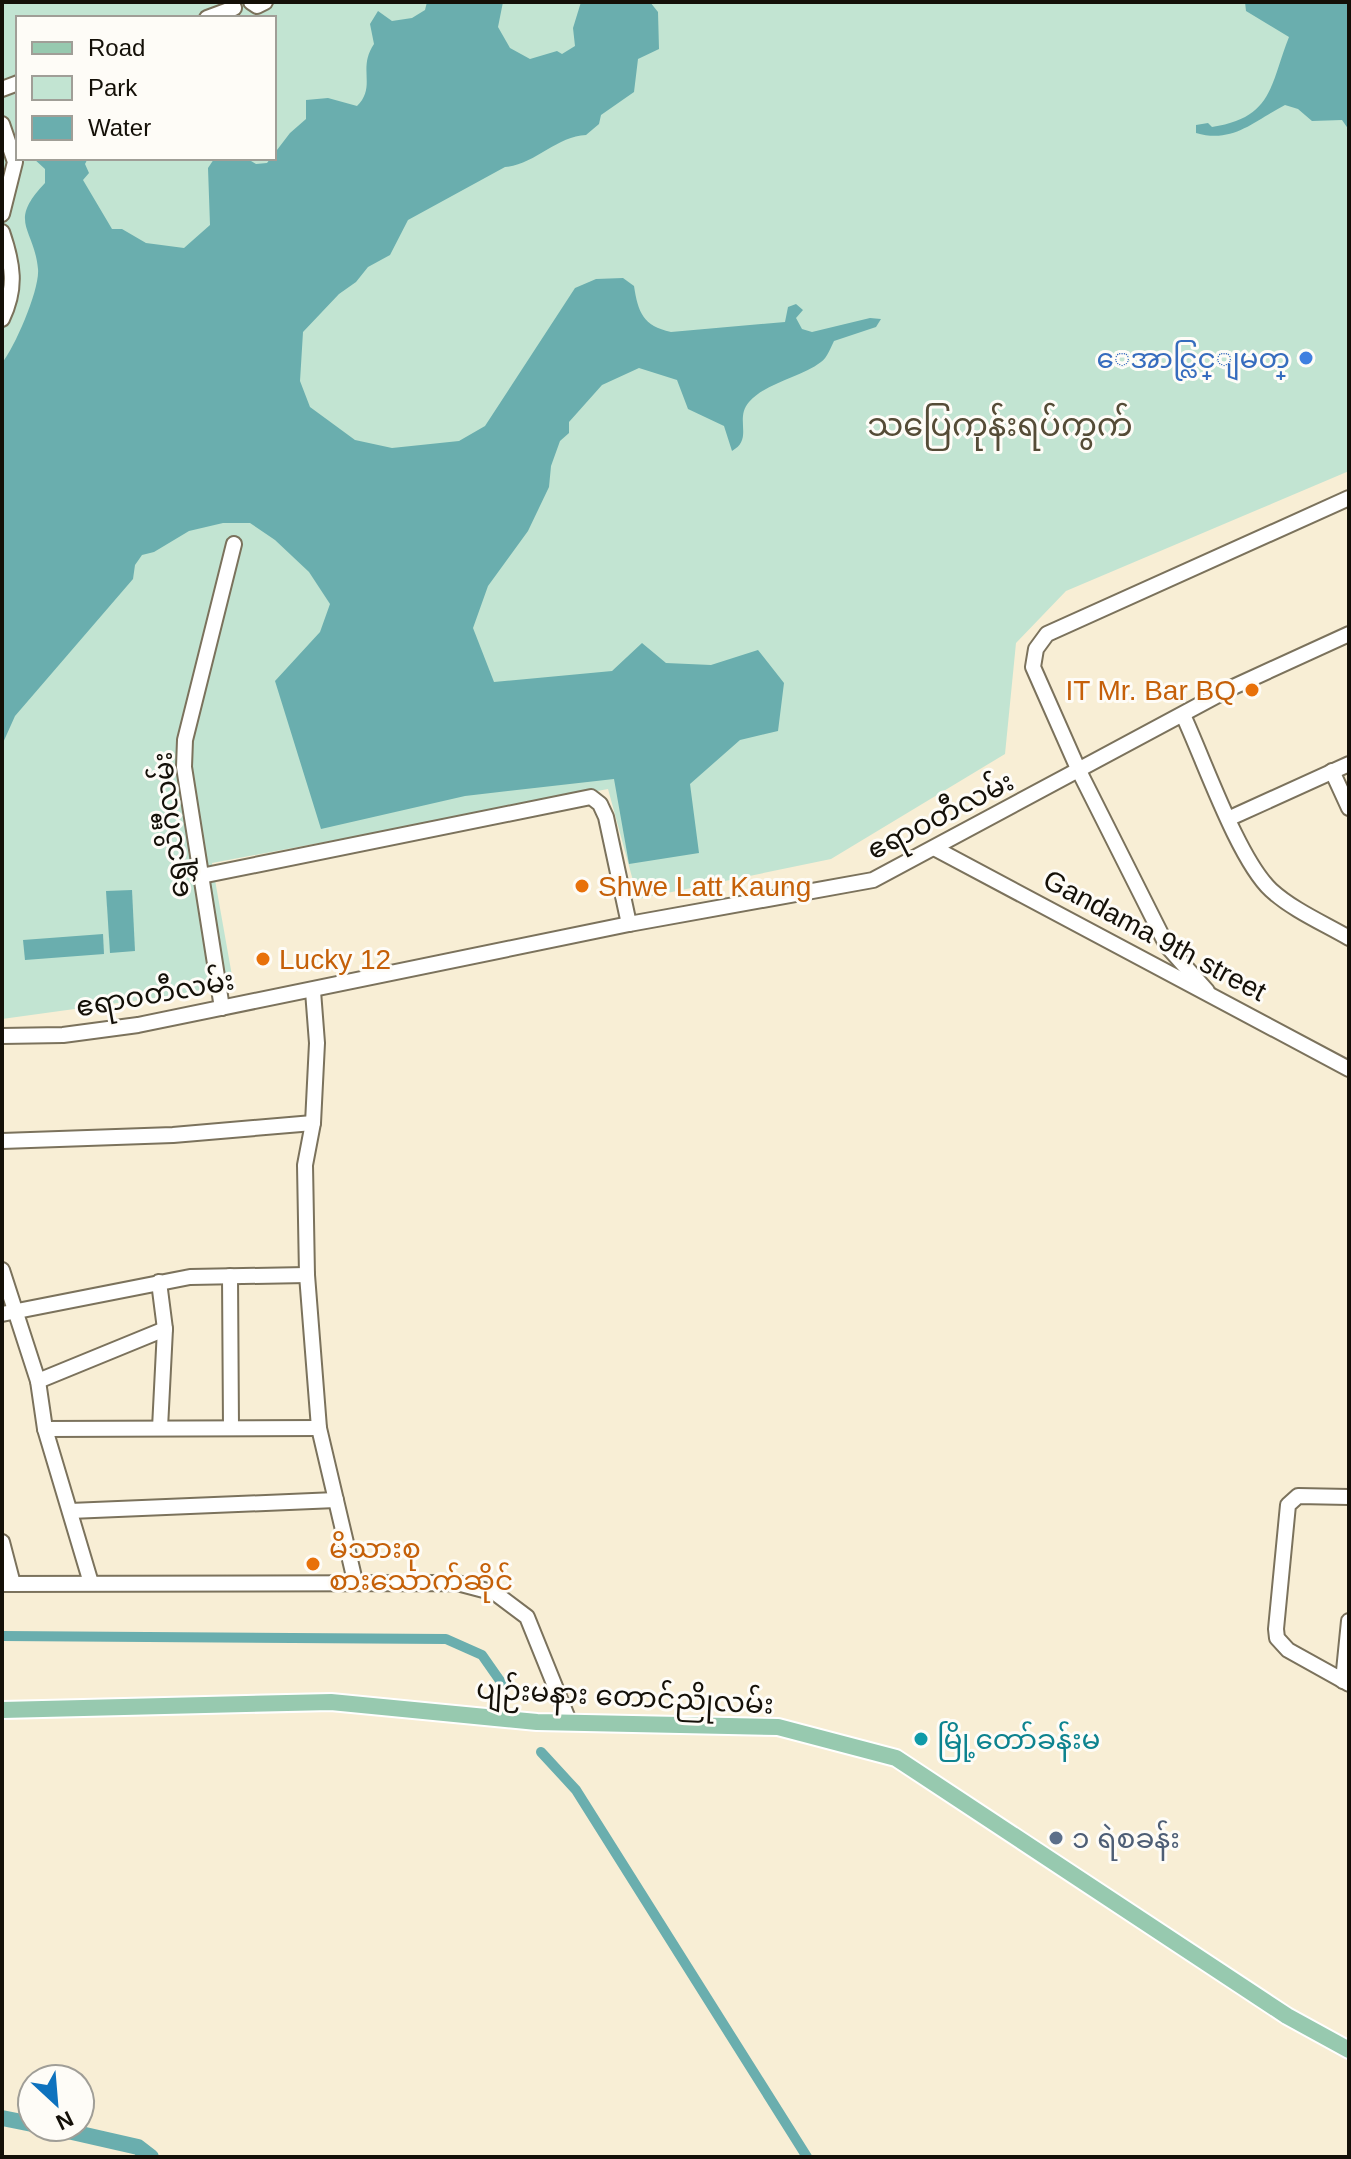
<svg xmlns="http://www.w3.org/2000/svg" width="1351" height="2159" font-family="Arial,'Noto Sans Myanmar',sans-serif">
	<rect width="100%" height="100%" fill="#f8eed5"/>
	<path fill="#c2e4d2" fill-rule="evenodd" d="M2,2H1349V471L1066,591L1016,643L1005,754L831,859L638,899L608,789L212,863L234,987L2,1019ZM18,18H274V158H18Z"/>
	<g fill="#6aaeae">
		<path d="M427,2H503L498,27L510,48L530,59L557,51L562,54L575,46L573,28L581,2H650L658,12L659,49L638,59L634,92L601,115L599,124L586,135C557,136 534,165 505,167L408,220L390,255L368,267L356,282L339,294L303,332L300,381L310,407L355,440L392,448L459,441L485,426L575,288L596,279L623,278L634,286C638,312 643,326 671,332L785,322L788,307L796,304L803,310L796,318L802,329L812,332L870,318L881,319L876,327L834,341C831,347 827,358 821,362C800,378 767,382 749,402C734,419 754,439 732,451L724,426L688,409L677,380L639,368L602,385L569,422V433L560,441L551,466L549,487L528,531L488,586L473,628L494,682L612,671L642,643L666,663L711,665L758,650L784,683L778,731L740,740L690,784L699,853L629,864L614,779L465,796L321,829L275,681L320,632L330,604L309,572L275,540L250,523H223L189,531L154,552L142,555L135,565L133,579L15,716L2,745V363C15,347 40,289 38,269C34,227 7,223 45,183V169L33,158H88L85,164L89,173L83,180L112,229H122L146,243L184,248L210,225L208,168L214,159L246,158L256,164L267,163L290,133L306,119V100L328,98L357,106C377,86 357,69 374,44L370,24L378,11L392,21L412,18L425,10Z"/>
		<path d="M1245,2H1349V130L1342,120L1312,121L1298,109L1285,105C1254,121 1233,144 1196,133V125L1208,123L1212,127C1273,118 1270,85 1289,37L1246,11Z"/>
		<path d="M132,890L135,951L110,953L106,891Z"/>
		<path d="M103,934L104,954L25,960L23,940Z"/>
	</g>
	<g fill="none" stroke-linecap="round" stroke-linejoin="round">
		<g stroke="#6aaeae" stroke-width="10">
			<path d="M2,1636L446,1639L482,1655L503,1685"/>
			<path d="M541,1752L576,1790L807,2157"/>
		</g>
		<g stroke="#6aaeae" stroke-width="16">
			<path d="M2,2118L32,2124"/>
			<path d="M50,2127L138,2147L151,2157"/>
		</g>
		<g stroke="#7b725c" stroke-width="18">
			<g id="minor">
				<path d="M251,2L257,6L265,2"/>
				<path d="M207,18L234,8L231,2"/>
				<path d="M2,89L18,83"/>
				<path d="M2,124L15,162L2,214"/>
				<path d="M2,232C13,264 17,288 2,319"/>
				<path d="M1183,715C1204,760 1238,859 1271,890C1293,910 1323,923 1349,938"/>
				<path d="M1332,771L1349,808"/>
				<path d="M1230,818L1349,764"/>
				<path d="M936,849L1349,1069"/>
				<path d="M201,876L591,797L600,804L606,817L629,924"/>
				<path d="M313,991L317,1043L313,1123L305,1165L307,1275L319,1428L355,1581"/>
				<path d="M1207,991L1167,946L1079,771L1033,667L1036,649L1047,634L1349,498"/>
				<path d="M222,1008L184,767L185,740L234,544"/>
				<path d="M2,1036L63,1035L138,1025L629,924L873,880L1231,688L1349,634"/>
				<path d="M2,1141L173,1135L313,1123"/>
				<path d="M2,1270L38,1381L45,1429L91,1583"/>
				<path d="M230,1276L231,1428"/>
				<path d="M159,1282L165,1329L160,1428"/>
				<path d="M2,1314L190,1277L307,1275"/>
				<path d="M38,1381L165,1329"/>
				<path d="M45,1429L319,1428"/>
				<path d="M1349,1497L1298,1496L1288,1505L1276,1629L1277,1638L1288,1650L1349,1684"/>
				<path d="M70,1511L336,1500"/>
				<path d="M2,1542L13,1584"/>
				<path d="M2,1584L457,1583L495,1593L527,1617L569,1721"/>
				<path d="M1343,1681L1349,1621"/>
			</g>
		</g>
		<g stroke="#fff" stroke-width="20">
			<path id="major" d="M2,1710L331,1702L537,1722L778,1727L896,1758L1287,2016L1349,2050"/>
		</g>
		<use href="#minor" stroke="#fff" stroke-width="14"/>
		<use href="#major" stroke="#97c9af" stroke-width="16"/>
	</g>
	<circle fill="#3f7fe0" stroke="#fefcf7" stroke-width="3" cx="1306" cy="358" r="8"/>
	<g fill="#e8710a" stroke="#fefcf7" stroke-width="3">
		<circle cx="1252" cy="690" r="8"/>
		<circle cx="582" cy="886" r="8"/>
		<circle cx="263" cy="959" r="8"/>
		<circle cx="313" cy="1564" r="8"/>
	</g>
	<circle fill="#0f9aa8" stroke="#fefcf7" stroke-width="3" cx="921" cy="1739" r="8"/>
	<circle fill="#5c6f8a" stroke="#fefcf7" stroke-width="3" cx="1056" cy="1838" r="8"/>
	<g text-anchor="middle" stroke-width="6" stroke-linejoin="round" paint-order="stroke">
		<g font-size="28" fill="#366cbe" stroke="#fefcf7" text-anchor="end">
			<text x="1290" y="368">ေအာင္လြင္ျမတ္</text>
		</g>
		<g font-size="28" fill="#c56008" stroke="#fefcf7" text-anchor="start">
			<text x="1236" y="700" text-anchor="end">IT Mr. Bar BQ</text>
			<text x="598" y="896">Shwe Latt Kaung</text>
			<text x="279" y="969">Lucky 12</text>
			<text x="329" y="1558">မိသားစု<tspan x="329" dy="32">စားသောက်ဆိုင်</tspan></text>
		</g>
		<g font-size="28" fill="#141008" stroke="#fefcf7">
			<text transform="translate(940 815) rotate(-27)" y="10">ဧရာဝတီလမ်း</text>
			<text transform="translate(170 825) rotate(-97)" y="10">ရွှေသိင်္ဂီလမ်း</text>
			<text transform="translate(1155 935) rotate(28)" y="10">Gandama 9th street</text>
			<text transform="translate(155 993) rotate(-10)" y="10">ဧရာဝတီလမ်း</text>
			<text transform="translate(625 1696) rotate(3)" y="10">ပျဉ်းမနား တောင်ညိုလမ်း</text>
		</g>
		<g font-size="28" fill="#0d838f" stroke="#fefcf7" text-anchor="start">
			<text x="937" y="1749">မြို့တော်ခန်းမ</text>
		</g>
		<g font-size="28" fill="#4e5e75" stroke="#fefcf7" text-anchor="start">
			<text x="1072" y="1848">၁ ရဲစခန်း</text>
		</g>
		<g font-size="32" fill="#554c37" stroke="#fefcf7">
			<text x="1000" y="436">သပြေကုန်းရပ်ကွက်</text>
		</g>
	</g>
	<rect width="1351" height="2159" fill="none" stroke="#141008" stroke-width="8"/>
	<rect x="16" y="16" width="260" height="144" fill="#fefcf7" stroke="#a09e97" stroke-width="2"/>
	<rect x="32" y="42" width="40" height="12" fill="#97c9af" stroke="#a09e97" stroke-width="2"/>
	<text x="88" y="56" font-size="24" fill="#141008">Road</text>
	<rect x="32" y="76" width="40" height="24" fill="#c2e4d2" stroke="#a09e97" stroke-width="2"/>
	<text x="88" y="96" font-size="24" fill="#141008">Park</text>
	<rect x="32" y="116" width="40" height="24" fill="#6aaeae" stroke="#a09e97" stroke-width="2"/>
	<text x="88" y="136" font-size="24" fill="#141008">Water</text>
	<g transform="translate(56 2103) rotate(154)"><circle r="38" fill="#fefcf7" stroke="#a09e97" stroke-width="2"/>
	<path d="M0-6L14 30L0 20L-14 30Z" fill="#0e72be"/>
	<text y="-12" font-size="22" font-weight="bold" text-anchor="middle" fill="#141008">N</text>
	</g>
</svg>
